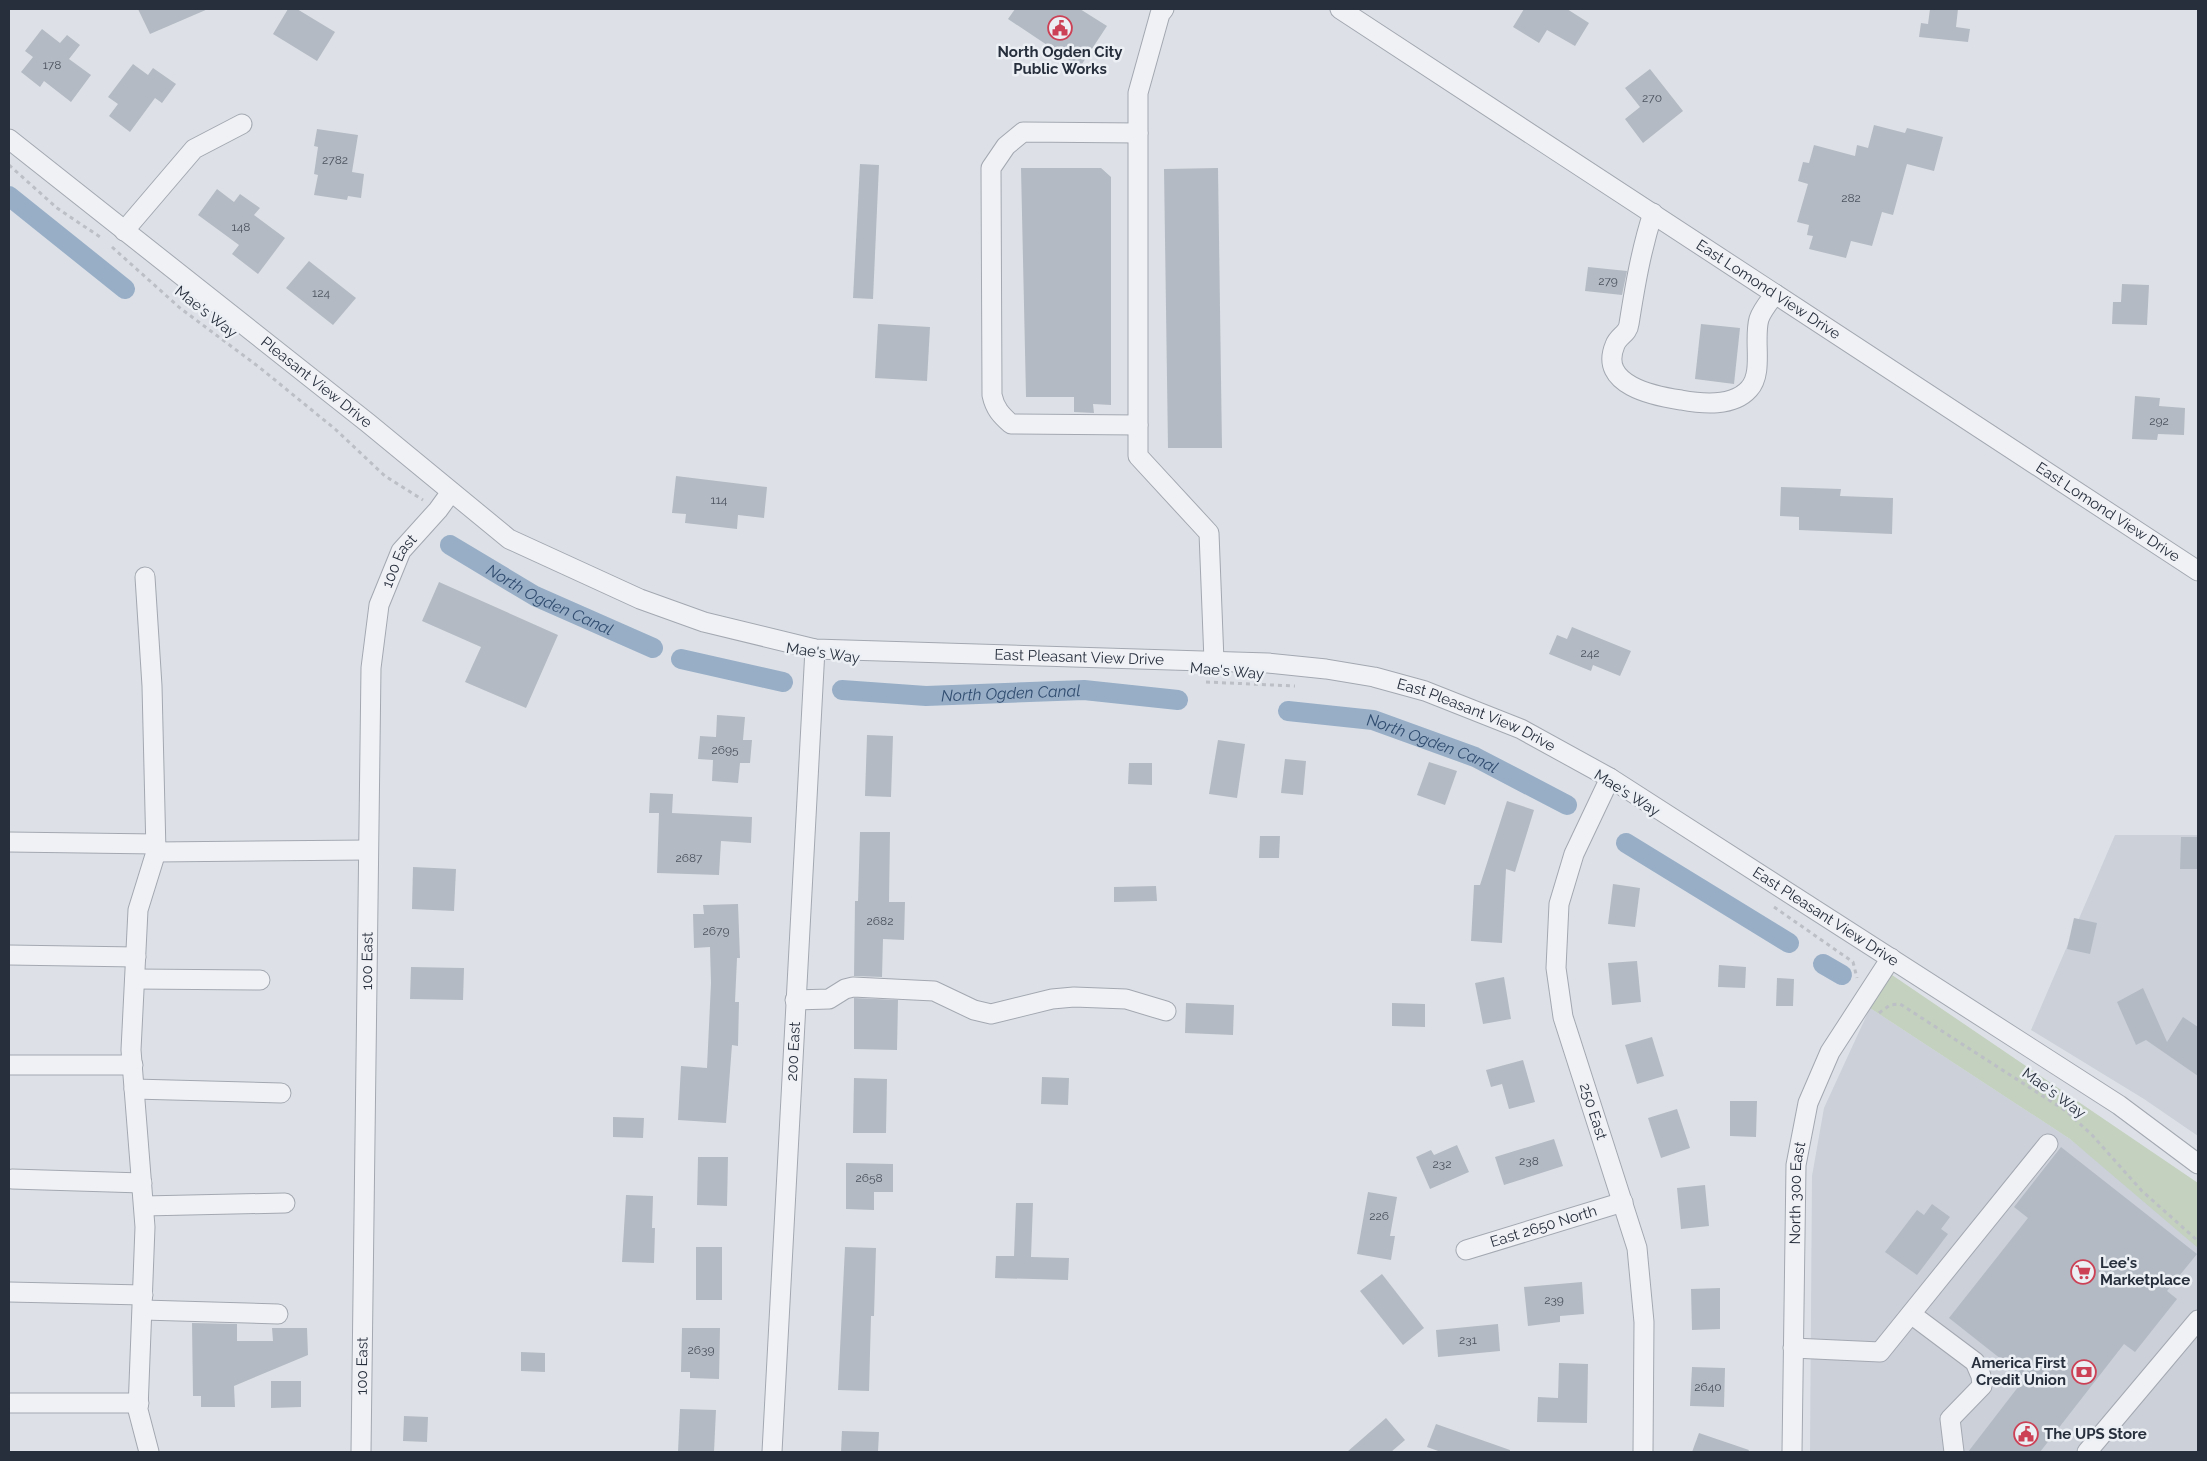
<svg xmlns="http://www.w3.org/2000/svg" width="2207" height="1461" font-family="Raleway,sans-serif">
	<rect width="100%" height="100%" fill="#dde1e7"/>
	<g fill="#cbd0d9">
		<path d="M2115,835H2198V1136L2144,1099L2031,1030Z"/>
		<path d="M1870,1008L2070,1139L2198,1244V1452H1810L1812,1176L1824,1108Z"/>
	</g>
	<path fill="#c3d1be" d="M1892,975L2198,1183V1248L2070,1139L1870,1008Z"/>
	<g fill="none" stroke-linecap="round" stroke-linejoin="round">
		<g stroke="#98aec7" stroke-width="20">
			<path d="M9,196L125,289"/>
			<path id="s1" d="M450,545L535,596L653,648"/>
			<path d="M681,659L783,682"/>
			<path id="s2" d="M842,690L926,696L1084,690L1178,700"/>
			<path id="s3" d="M1288,711L1373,720L1475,757L1567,805"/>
			<path d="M1626,843L1789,943"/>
			<path d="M1823,964L1842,975"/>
		</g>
	</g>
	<g fill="#b4bac3">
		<path d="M138,9H208L150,34Z"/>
		<path d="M288,9H297L335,32L317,61L273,34Z"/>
		<path d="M1015,9H1080L1107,26L1080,67L1008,19Z"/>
		<path d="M1524,9H1567L1589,23L1575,46L1547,30L1539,43L1513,27Z"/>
		<path d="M1930,9H1958L1956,27L1970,29L1968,42L1919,37L1921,23L1928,24Z"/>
		<path d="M42,29L60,43L67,35L80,45L69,59L91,75L71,102L44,81L40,87L21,72L33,57L25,51Z"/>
		<path d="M133,64L148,75L153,68L176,84L162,103L155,98L130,132L109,116L118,104L108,97Z"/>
		<path d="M1650,69L1683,111L1643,143L1625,119L1640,107L1625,88Z"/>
		<path d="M1874,125L1905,133L1907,128L1943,137L1934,171L1907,164L1893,215L1882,212L1872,246L1851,241L1846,258L1809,249L1813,236L1807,235L1809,225L1797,222L1808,184L1798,181L1803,162L1809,163L1814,145L1855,156L1857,145L1868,148Z"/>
		<path d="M317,129L358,135L352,172L364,174L361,198L348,196L347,200L314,195L318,175L314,174L318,147L314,146Z"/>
		<path d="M860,164L879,165L873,299L853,298Z"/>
		<path d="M1021,168H1101L1111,177V405L1093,404L1094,413L1074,412V397H1026Z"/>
		<path d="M1218,168L1222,448H1168L1164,169Z"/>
		<path d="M217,189L234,202L240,194L260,208L254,215L285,238L258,274L232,254L239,245L198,215Z"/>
		<path d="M309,261L356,298L333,325L286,288Z"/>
		<path d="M1588,267L1627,271L1622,295L1585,291Z"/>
		<path d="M2122,284L2149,285L2147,325L2112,324L2113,302H2121Z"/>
		<path d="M878,324L930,327L927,381L875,378Z"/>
		<path d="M1701,324L1740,328L1734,384L1695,379Z"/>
		<path d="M2135,396L2160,398L2159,406L2185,408L2184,435L2158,434L2157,440L2132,439Z"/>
		<path d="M676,476L767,487L764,518L738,515L737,529L685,523L686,514L672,513Z"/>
		<path d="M1781,487L1841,489L1840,496L1893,498L1892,534L1799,530V517L1780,516Z"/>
		<path d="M439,582L558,635L526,708L465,682L481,647L422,621Z"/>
		<path d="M1572,627L1631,651L1620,676L1593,665L1591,671L1549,654L1557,635L1567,639Z"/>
		<path d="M717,715L745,717L743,740H752L750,763H740L738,783L712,781L713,760L698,759L700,736L716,737Z"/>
		<path d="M867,735L893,736L891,797L865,796Z"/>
		<path d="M1218,740L1245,744L1237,798L1209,794Z"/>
		<path d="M1285,759L1306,761L1303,795L1281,793Z"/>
		<path d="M1429,762L1457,771L1445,805L1417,795Z"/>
		<path d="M1129,763H1152V785L1128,784Z"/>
		<path d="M650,793L673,794L672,813L752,817L751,843L721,841L719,875L657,873L659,813H649Z"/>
		<path d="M1507,801L1534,810L1515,872L1506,869L1502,943L1471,941L1474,885H1480Z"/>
		<path d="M860,832H890L889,902H905L904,940L883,939L882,977L854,976L855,901H858Z"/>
		<path d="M1260,836H1280L1279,858H1259Z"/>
		<path d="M2181,837H2198V869H2180Z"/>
		<path d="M413,867L456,869L454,911L412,909Z"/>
		<path d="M1613,884L1640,888L1635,927L1608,924Z"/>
		<path d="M1156,886L1157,901L1114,902V887Z"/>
		<path d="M738,904L740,958H737L735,1002H739L738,1046L732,1045L726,1123L678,1120L681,1066L707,1068L711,983L710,947L694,948L693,914H704L703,905Z"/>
		<path d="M2074,918L2097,923L2090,954L2067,949Z"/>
		<path d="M1637,961L1641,1002L1612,1005L1608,963Z"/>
		<path d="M1719,965L1746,967L1745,988L1718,987Z"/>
		<path d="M411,967L464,968L463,1000L410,999Z"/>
		<path d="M1504,977L1511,1019L1483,1024L1475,983Z"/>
		<path d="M1777,978L1794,979L1793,1006H1776Z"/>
		<path d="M2143,988L2167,1042L2183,1017L2198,1027V1076L2146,1040L2136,1045L2117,1002Z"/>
		<path d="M854,998L898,1000L897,1050L854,1049Z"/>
		<path d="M1186,1003L1234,1005L1233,1035L1185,1033Z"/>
		<path d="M1392,1003L1425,1004V1027L1392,1026Z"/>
		<path d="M1652,1037L1664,1076L1637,1084L1625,1045Z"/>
		<path d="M1523,1060L1535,1102L1509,1109L1502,1084L1491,1087L1486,1070Z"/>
		<path d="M1042,1077L1069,1078L1068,1105L1041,1104Z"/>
		<path d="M854,1078L887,1079L886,1133H853Z"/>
		<path d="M1730,1101H1757L1756,1137L1730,1136Z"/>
		<path d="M1677,1109L1690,1148L1661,1158L1648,1118Z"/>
		<path d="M613,1117L644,1118L643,1138L613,1137Z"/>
		<path d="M1554,1139L1563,1166L1504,1185L1495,1157Z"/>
		<path d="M1457,1145L1469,1172L1430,1189L1416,1157L1431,1150L1434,1155Z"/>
		<path d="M2061,1147L2197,1254L2167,1291L2177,1299L2135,1352L2124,1344L2040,1452H1968L2025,1378L1949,1318L2028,1218L2014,1207Z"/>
		<path d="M698,1157H728L727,1206L697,1205Z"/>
		<path d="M846,1163L893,1164V1192H874V1210L846,1209Z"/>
		<path d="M1705,1185L1709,1226L1681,1229L1677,1188Z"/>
		<path d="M1368,1192L1397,1197L1390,1236H1395L1391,1260L1357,1254Z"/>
		<path d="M626,1195L653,1196L652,1228H655L654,1263L622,1262Z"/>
		<path d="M1016,1203H1033L1031,1257L1069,1258L1068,1280L995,1278L996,1256H1014Z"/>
		<path d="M1932,1204L1950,1217L1941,1229L1948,1234L1917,1275L1885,1252L1917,1210L1924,1215Z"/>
		<rect x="696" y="1247" width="26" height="53"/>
		<path d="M845,1247L876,1248L874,1316H871L869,1391L838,1390Z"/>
		<path d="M1382,1274L1424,1328L1403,1345L1360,1291Z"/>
		<path d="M1582,1282L1584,1314L1560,1316V1322L1528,1326L1524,1287Z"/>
		<path d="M1720,1288V1329L1692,1330L1691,1289Z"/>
		<path d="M192,1323L237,1324V1341H273L272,1328H307L308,1355L234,1386L235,1407H201V1396H193Z"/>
		<path d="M1498,1324L1500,1351L1438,1357L1436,1330Z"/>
		<path d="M682,1328H720L719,1379L690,1378V1372H681Z"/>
		<path d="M521,1352L545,1353V1372L521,1371Z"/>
		<path d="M1559,1363L1588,1364L1587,1423L1537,1422L1538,1397L1558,1398Z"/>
		<path d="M1692,1367L1725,1368L1724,1407L1690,1406Z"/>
		<path d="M271,1381H301V1407L271,1408Z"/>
		<path d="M680,1409L716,1410L714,1452H678Z"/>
		<path d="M404,1416L428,1417L427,1442L403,1441Z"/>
		<path d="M1386,1418L1405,1440L1391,1452H1347Z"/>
		<path d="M1436,1424L1510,1450V1452H1441L1427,1447Z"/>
		<path d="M842,1431L879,1432L878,1452H841Z"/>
		<path d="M1699,1433L1749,1450L1748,1452H1692Z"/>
	</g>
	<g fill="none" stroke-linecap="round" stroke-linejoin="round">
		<g stroke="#a3a8b1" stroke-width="21">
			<g id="minor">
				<path d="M1164,9L1160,14L1138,93V456L1209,533L1214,661"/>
				<path id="s4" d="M1340,9L2198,571"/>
				<path d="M1138,133L1023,132L1006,146L991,168L992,395C995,409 1001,415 1011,424L1138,425"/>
				<path id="s5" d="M9,139L368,423L509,539L640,599L704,622L815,649L1268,663L1326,669L1374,677L1425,691L1521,729L1610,778L2119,1105L2198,1164"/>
				<path d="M1653,213C1641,250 1635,286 1629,324C1628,334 1618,336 1615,345C1598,385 1654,396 1681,400C1703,404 1733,407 1749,389C1764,373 1753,340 1759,319C1762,310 1769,302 1775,294"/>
				<path d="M124,231L194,149L242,124"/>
				<path d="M145,577L152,686L156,852L138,910L131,1050L145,1227L138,1410L149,1452"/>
				<path id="s6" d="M1610,778L1574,854L1559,904L1556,968L1563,1017L1637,1248L1644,1322L1643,1452"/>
				<path d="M9,842L156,844"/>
				<path d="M156,852L368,850"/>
				<path d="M9,955L136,957"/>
				<path d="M135,979L260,980"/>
				<path d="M795,1000L829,999L845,989L853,987L934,991L974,1010L991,1014L1052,999L1074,997L1126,999L1166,1011"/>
				<path d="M9,1065H133"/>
				<path d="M134,1089L281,1093"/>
				<path d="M12,1179L142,1183"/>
				<path d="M144,1206L285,1203"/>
				<path id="s7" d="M1466,1250L1623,1202"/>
				<path d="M9,1292L143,1295"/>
				<path d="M143,1310L278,1314"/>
				<path d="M1911,1314L1975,1362L1981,1376L1982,1386L1950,1419L1954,1452"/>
				<path d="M1793,1348L1880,1352L2048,1144"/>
				<path d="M9,1403H139"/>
				<path id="s8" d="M361,1452L371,668L379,605L401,551L438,510L451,492"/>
				<path id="s9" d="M772,1452L815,649"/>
				<path id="s10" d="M1792,1452L1796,1165L1808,1103L1830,1052L1891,958"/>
				<path d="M2087,1452L2198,1320"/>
			</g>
		</g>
		<g stroke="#bcbfc5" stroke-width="3" stroke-dasharray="4 4" stroke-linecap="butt">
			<path d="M9,165L57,208L100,237"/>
			<path d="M112,247L180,308L259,367L335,429L385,476L423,500"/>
			<path d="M1206,682L1295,686"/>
			<path d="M1774,907L1853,962L1857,978"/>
			<path d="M1879,1013L1890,1005L1900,1004L2066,1111L2092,1135L2142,1191L2198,1241"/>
		</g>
		<use href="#minor" stroke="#f0f1f5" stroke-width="19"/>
	</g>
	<defs>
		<g id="civic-ring" transform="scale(1.25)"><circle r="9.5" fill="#ecf0f5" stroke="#cc4155" stroke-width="1.5"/><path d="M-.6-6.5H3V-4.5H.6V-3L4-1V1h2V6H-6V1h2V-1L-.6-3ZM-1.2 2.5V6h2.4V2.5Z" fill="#cc4155"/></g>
		<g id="supermarket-ring" transform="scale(1.25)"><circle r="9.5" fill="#ecf0f5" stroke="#cc4155" stroke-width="1.5"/><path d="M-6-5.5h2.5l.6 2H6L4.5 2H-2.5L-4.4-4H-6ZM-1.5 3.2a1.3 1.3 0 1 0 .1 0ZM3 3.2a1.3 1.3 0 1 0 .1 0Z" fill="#cc4155"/></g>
		<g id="bank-ring" transform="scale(1.25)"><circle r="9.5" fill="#ecf0f5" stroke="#cc4155" stroke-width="1.5"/><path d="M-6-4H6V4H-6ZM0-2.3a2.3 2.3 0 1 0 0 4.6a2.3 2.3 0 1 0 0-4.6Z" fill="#cc4155"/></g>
	</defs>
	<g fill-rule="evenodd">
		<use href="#civic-ring" x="1060" y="28"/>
		<use href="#supermarket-ring" x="2083" y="1272"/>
		<use href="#bank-ring" x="2084" y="1372"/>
		<use href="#civic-ring" x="2026" y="1434"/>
	</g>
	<g text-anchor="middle" stroke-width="5" stroke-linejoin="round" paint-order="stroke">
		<g font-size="12" fill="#4a525e">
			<text x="52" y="69">178</text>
			<text x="1652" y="102">270</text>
			<text x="335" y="164">2782</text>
			<text x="1851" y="202">282</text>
			<text x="241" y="231">148</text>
			<text x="1608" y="285">279</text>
			<text x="321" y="297">124</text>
			<text x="2159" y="425">292</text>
			<text x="719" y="504">114</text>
			<text x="1590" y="657">242</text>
			<text x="725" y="754">2695</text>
			<text x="689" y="862">2687</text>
			<text x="880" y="925">2682</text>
			<text x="716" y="935">2679</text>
			<text x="1529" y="1165">238</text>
			<text x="1442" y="1168">232</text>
			<text x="869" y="1182">2658</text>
			<text x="1379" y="1220">226</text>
			<text x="1554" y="1304">239</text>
			<text x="1468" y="1344">231</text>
			<text x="701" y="1354">2639</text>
			<text x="1708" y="1391">2640</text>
		</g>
		<g font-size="15" font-weight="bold" fill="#272f3d" stroke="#ecf0f5" text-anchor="start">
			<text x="1060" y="57" text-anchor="middle">North Ogden City<tspan x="1060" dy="17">Public Works</tspan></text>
			<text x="2100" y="1268">Lee's<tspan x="2100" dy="17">Marketplace</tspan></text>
			<text x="2066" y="1368" text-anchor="end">America First<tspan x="2066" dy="17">Credit Union</tspan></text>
			<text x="2044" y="1439">The UPS Store</text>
		</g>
		<g font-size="15" fill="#272f3d" stroke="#ecf0f5">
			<text dy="5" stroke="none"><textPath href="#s4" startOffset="512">East Lomond View Drive</textPath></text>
			<text transform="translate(206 312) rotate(38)" y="5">Mae's Way</text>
			<text dy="5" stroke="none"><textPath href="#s5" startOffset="392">Pleasant View Drive</textPath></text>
			<text dy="5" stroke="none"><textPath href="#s4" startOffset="918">East Lomond View Drive</textPath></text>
			<text dy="5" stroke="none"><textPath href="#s8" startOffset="896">100 East</textPath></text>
			<text transform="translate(823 653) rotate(8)" y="5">Mae's Way</text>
			<text dy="5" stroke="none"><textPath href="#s5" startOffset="1231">East Pleasant View Drive</textPath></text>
			<text transform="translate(1227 671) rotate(5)" y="5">Mae's Way</text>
			<text dy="5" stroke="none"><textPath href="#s5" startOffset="1636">East Pleasant View Drive</textPath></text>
			<text transform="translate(1627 793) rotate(32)" y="5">Mae's Way</text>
			<text dy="5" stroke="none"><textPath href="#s5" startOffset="2041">East Pleasant View Drive</textPath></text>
			<text dy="5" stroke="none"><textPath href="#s8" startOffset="491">100 East</textPath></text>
			<text dy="5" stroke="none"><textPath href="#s9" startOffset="401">200 East</textPath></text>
			<text transform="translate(2054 1093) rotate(36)" y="5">Mae's Way</text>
			<text dy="5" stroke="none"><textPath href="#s6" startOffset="349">250 East</textPath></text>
			<text dy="5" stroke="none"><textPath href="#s10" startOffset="259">North 300 East</textPath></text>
			<text dy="5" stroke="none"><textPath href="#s7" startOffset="81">East 2650 North</textPath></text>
			<text dy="5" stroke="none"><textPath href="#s8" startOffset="86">100 East</textPath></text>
		</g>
		<g font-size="16" font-style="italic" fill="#314d70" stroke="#ecf0f5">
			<text dy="6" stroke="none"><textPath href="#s1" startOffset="114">North Ogden Canal</textPath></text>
			<text dy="6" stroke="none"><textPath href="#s2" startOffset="169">North Ogden Canal</textPath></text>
			<text dy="6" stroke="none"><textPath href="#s3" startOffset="149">North Ogden Canal</textPath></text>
		</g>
	</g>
	<rect width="2207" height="1461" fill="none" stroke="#272f3d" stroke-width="20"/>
</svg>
